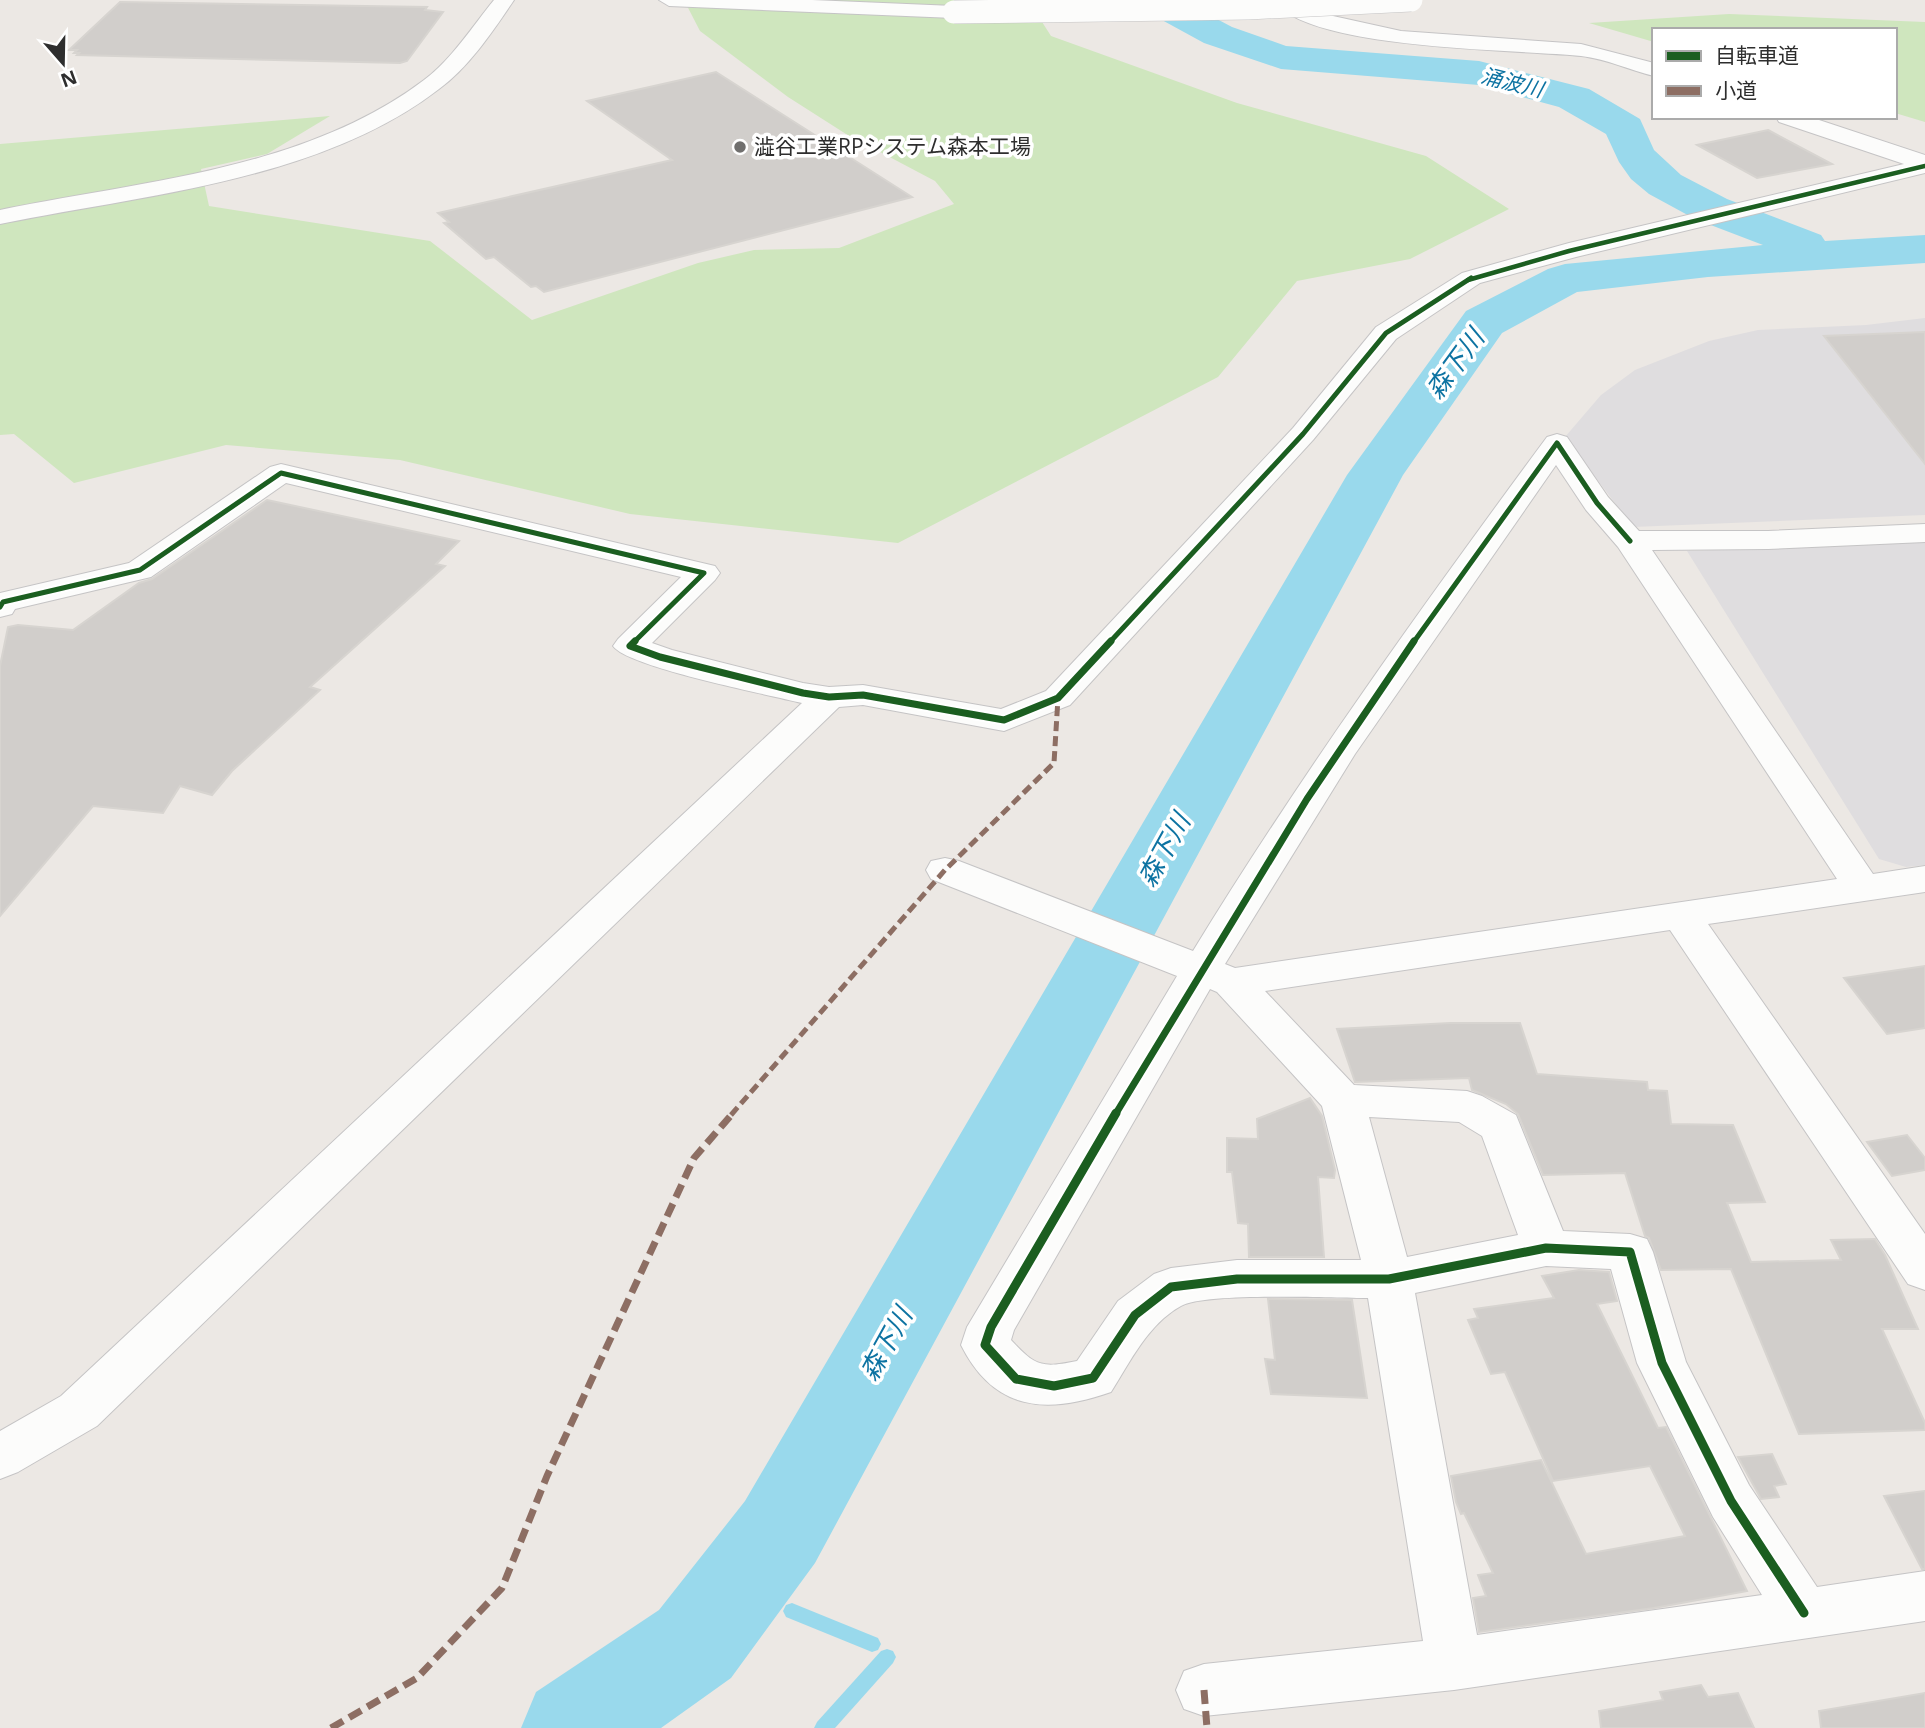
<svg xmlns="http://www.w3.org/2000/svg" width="1925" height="1728" font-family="'Open Sans','Noto Sans JP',sans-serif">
	<rect width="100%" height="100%" fill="#ece8e4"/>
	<g fill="#dfdddf">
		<path d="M1925,318V515L1633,527L1565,437L1601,395L1635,370L1709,341L1758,330L1866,325Z"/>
		<path d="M1925,542V865L1906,867L1879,859L1687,551Z"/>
	</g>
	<g fill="#cfe6be">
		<path d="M684,0H1028L1051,36L1237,103L1426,156L1509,209L1410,259L1297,281L1218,377L898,543L630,514L400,460L226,445L74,483L14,434L0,435V144L330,116L267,154L201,169L209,206L430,241L532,320L698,263L754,250L839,248L954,204L935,181L846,134L788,97L700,31Z"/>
		<path d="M1729,14L1925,22V122L1895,113V30H1654V42L1589,23Z"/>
	</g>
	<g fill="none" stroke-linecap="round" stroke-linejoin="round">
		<g fill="#99d9ec" fill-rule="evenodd">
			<path d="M792,1603L878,1638L881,1644L878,1650L872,1652L786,1617L783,1611L786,1605Z"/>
			<path d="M887,1649L893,1651L896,1657L893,1663L835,1728H814L817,1722L881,1651Z"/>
		</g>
		<path fill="#99d9ec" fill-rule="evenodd" d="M1134,0H1181L1232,27L1286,46L1479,61L1589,89L1640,119L1654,150L1681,175L1727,199L1821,235L1825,241L1925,235V263L1708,277L1577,292L1502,333L1403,475L815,1563L731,1678L661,1728H521L536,1692L659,1610L745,1501L1347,475L1466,311L1548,269L1565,264L1763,245L1695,219L1649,194L1631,179L1619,162L1606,134L1559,107L1479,85L1281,69L1204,43L1140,8Z"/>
	</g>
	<g fill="#d1cecb" stroke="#d7d4d0" stroke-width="2">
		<path d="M120,2L427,7L425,10L443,12L407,61L400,63L77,55L79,53H74L77,50H69Z"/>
		<path d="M716,72L912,197L544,292L536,286L531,287L494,257L486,259L444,223L449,222L438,213L672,160L587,101Z"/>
		<path d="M1768,130L1832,164L1757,178L1697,145Z"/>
		<path d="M1925,332V464L1824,336Z"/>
		<path d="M267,500L459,541L436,564L445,566L310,687L320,690L232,771L212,795L180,786L163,813L93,806L0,916V666L8,627L18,625L73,630L139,583L152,579Z"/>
		<path d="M1925,966V1028L1887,1034L1844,978Z"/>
		<path d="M1450,1023H1520L1537,1074L1647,1082L1648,1090L1667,1091L1671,1124L1733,1125L1765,1202L1727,1203L1751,1262L1841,1260L1831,1240L1875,1239L1885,1255L1918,1329H1882L1925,1423V1430L1799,1434L1731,1269L1661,1270L1649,1238L1645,1236L1625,1173L1543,1175L1518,1114L1506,1104L1472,1090L1469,1078L1355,1082L1337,1029Z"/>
		<path d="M1310,1098L1322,1116L1335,1170L1334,1178L1318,1177L1324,1257H1249L1248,1224L1238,1223L1232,1172H1227V1138L1258,1139L1257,1119Z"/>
		<path d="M1907,1135L1925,1158V1170L1892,1176L1867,1142Z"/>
		<path d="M1579,1270L1609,1272L1617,1301L1597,1304L1658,1428L1666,1427L1747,1591L1654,1608L1479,1632L1473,1598L1486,1596L1478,1575L1493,1573L1464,1513L1461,1514L1456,1502L1451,1476L1541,1460L1586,1554L1685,1536L1650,1466L1553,1481L1505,1372L1491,1374L1468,1320L1478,1318L1474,1309L1554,1298L1542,1276Z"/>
		<path d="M1268,1299L1352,1300L1367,1398L1271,1394L1265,1359L1275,1360Z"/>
		<path d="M1772,1454L1786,1484L1774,1486L1779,1497L1761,1499L1738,1457Z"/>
		<path d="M1925,1491V1569H1922L1884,1496Z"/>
		<path d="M1701,1685L1708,1697L1738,1693L1754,1728H1601L1599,1711L1663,1700L1660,1692Z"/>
		<path d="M1925,1693V1728H1821L1819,1711Z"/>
	</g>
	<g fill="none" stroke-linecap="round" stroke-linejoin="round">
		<g stroke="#c5c4c5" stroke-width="2">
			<g id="minor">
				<path d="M494,0H514C493,31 469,67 439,89C320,181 143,195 0,224V210C141,181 305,170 424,80C452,59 472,27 494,0Z"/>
				<path d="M659,0H812L954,6L964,12L954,18L669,6Z"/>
				<path d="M1273,0H1296L1333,16L1401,31L1581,44L1654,63V76C1629,70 1607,59 1581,56C1519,49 1309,51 1273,0Z"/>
				<path d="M1776,117H1810L1925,155V173L1576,257L1480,283L1396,339L1313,440L1070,705L1004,731L863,705L839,707L97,1426L18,1472L0,1479V1431L61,1396L802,703C770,695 627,667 613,646L618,639L681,577L286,483L151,577L15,609L12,614L0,617V593L129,563L270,467L281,464L715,566L720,573L715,580L652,643L672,650L803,683L829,687L863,685L1001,709L1046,691L1293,428L1376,327L1462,273L1569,243L1904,164L1779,122Z"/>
				<path d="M1557,434L1567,437L1608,497L1639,531H1768L1925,524V542L1768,549L1652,550L1873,874L1925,866V892L1708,924L1925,1234V1290L1908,1284L1670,930L1265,991L1354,1085L1467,1091L1482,1096L1516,1115L1563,1231L1630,1234L1647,1239L1653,1252L1686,1362L1749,1485L1817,1587L1925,1571V1621L1454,1690L1204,1716L1184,1709L1176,1690L1184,1671L1204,1664L1423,1641L1368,1298C1333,1298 1206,1292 1181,1306C1148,1324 1130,1362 1111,1392C1046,1415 994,1411 961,1345L967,1327L1177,976L931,879L926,870L931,861L945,858L959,861L1193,951C1302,773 1423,605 1547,437ZM1556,465L1586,510L1618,547L1837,879L1235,968L1225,964L1355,754ZM1210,989L1217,992L1322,1106L1361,1260H1237L1171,1268L1154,1274L1118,1301L1077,1361C1042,1368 1036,1367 1011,1340L1014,1330ZM1369,1117L1459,1122L1482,1136L1518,1235L1407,1257ZM1546,1266L1611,1269L1637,1363L1713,1517L1762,1595L1477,1635L1415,1293Z"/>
			</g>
		</g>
		<use href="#minor" fill="#fcfcfb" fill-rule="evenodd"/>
		<g stroke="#c5c4c5" stroke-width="24" stroke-linecap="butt">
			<path id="minor-bridge" d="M954,12L1248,8L1411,0"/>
		</g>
		<use href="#minor-bridge" stroke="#fcfcfb" stroke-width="23"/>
		<path stroke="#8d6e63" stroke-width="5" stroke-dasharray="10 5" stroke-linecap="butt" d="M731,1115L945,870L1054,763L1058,698"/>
		<g stroke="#8d6e63" stroke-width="7" stroke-dasharray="14 7" stroke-linecap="butt">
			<path d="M1204,1690L1207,1728"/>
			<path d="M331,1728L417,1678L502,1588L547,1476L694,1158L733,1113"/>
		</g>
		<g stroke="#fff" stroke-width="7">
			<path id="cycleway-far3" d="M1468,280L1569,251L1925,166"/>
		</g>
		<g stroke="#fff" stroke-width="9">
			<g id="cycleway-far2">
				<path d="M0,607L3,602L140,570L281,473L704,573L633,643"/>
				<path d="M1109,643L1303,434L1386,333L1471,278"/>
				<path d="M1413,643L1557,443L1597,503L1630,541"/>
			</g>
		</g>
		<g stroke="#fff" stroke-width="11">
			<g id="cycleway-far1">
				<path d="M635,641L630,646L660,657L803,693L829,697L863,695L1004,720L1058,698L1111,641"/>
				<path d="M1115,1115L1307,799L1414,641"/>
			</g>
		</g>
		<g stroke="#fff" stroke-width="13">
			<path id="cycleway" d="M1116,1113L991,1327L985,1345L1016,1379L1054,1386L1093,1378L1135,1315L1171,1287L1237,1279H1389L1546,1248L1630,1252L1662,1363L1731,1501L1804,1613"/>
		</g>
		<use href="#cycleway-far3" stroke="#1b5e20" stroke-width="4.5"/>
		<use href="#cycleway-far2" stroke="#1b5e20" stroke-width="5"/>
		<use href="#cycleway-far1" stroke="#1b5e20" stroke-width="7"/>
		<use href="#cycleway" stroke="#1b5e20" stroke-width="9"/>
	</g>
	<circle fill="#706f6e" stroke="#fff" stroke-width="2.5" cx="740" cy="147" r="7"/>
	<g text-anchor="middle" stroke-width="7" stroke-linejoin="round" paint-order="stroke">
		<g font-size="21" font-style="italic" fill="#0d73a2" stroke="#fff">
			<text transform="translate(1512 83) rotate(14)" y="7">涌波川</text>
		</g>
		<g font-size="21" fill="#2e2e2e" stroke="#fff" text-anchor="start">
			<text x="754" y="154">澁谷工業RPシステム森本工場</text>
		</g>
		<g font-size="26" font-style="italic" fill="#0d73a2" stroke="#fff">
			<text transform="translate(1455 364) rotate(-54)" y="9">森下川</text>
			<text transform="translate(1164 850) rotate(-61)" y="9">森下川</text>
			<text transform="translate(886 1344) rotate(-61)" y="9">森下川</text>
		</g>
	</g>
	<rect x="1652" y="28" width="245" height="91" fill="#ffffff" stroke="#ababab" stroke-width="2"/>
	<rect x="1666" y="51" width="35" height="10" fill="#1b5e20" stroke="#ababab" stroke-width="2"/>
	<text x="1715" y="63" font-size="21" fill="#2e2e2e">自転車道</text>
	<rect x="1666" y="86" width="35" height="10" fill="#8d6e63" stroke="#ababab" stroke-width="2"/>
	<text x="1715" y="98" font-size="21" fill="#2e2e2e">小道</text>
	<g transform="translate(63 63) rotate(160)" stroke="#ffffff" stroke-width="5" paint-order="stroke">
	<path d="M0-5L12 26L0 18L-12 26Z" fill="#2e2e2e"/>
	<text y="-10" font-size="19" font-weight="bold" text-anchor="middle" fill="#2e2e2e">N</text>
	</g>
</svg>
